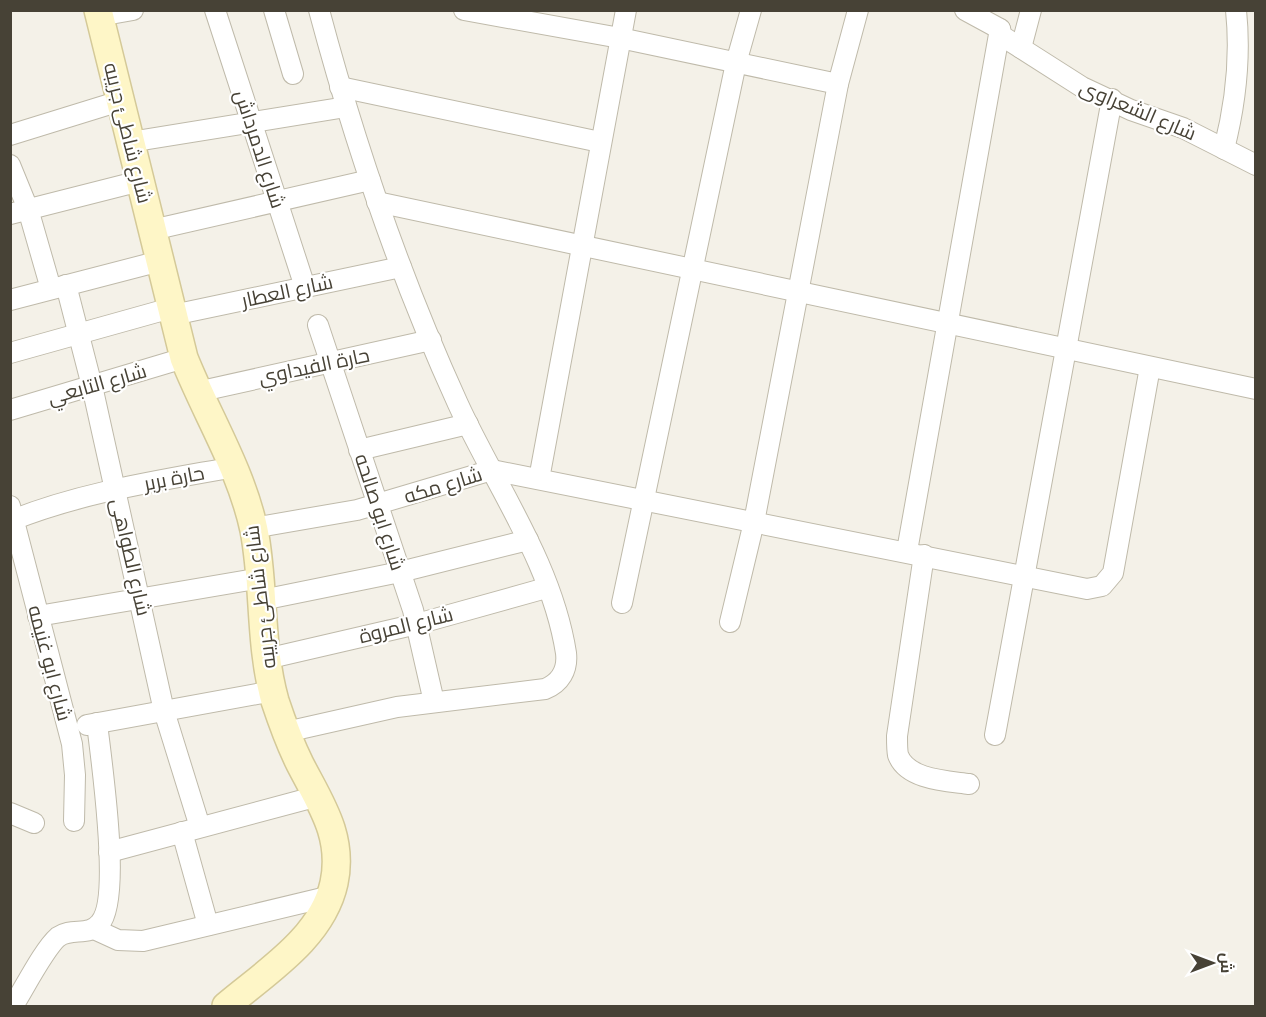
<svg xmlns="http://www.w3.org/2000/svg" width="1266" height="1017" font-family="Cabin,Cairo,sans-serif">
	<rect width="100%" height="100%" fill="#f4f1e8"/>
	<g fill="none" stroke-linecap="round" stroke-linejoin="round">
		<g stroke="#bfbaaa" stroke-width="22">
			<g id="street">
				<path d="M215,10L305,287"/>
				<path d="M274,10L293,74"/>
				<path d="M464,10L620,38L838,84"/>
				<path d="M965,10L1000,29L1002,36L1082,87L1131,110L1183,128L1256,165"/>
				<path d="M99,16L133,10"/>
				<path d="M1021,48L1031,10"/>
				<path d="M340,87L600,142"/>
				<path d="M10,135L120,101"/>
				<path d="M130,142L346,107"/>
				<path d="M1224,149C1236,102 1241,58 1236,10"/>
				<path d="M10,165L28,209L51,289"/>
				<path d="M377,202L1256,389"/>
				<path d="M10,214L140,181"/>
				<path d="M152,230L370,180"/>
				<path d="M66,285L92,386L164,711L200,827"/>
				<path d="M10,300L160,261"/>
				<path d="M173,315L401,267"/>
				<path d="M318,325L413,610L434,702"/>
				<path d="M10,353L171,308"/>
				<path d="M197,392L431,340"/>
				<path d="M10,410L184,358"/>
				<path d="M359,450L468,424"/>
				<path d="M539,479L626,10"/>
				<path d="M10,506L72,744L75,775L74,821"/>
				<path d="M10,521C82,492 158,481 234,467"/>
				<path d="M253,528L357,510L492,470L1087,589L1102,586L1113,573L1150,367"/>
				<path d="M907,551L1000,29"/>
				<path d="M924,555L897,736C897,742 897,750 898,755C907,780 948,781 969,784"/>
				<path d="M262,600L400,572L528,540"/>
				<path d="M622,603L736,63L751,10"/>
				<path d="M38,616L261,578"/>
				<path d="M730,622L754,522L838,84L858,10"/>
				<path d="M266,659L417,624L546,588"/>
				<path d="M87,725L273,691"/>
				<path d="M286,732L397,707L545,689C560,683 568,670 566,653C552,563 495,485 458,404C400,277 355,145 319,10"/>
				<path d="M995,735L1112,99"/>
				<path d="M10,813L34,823"/>
				<path d="M182,832L208,925"/>
				<path d="M109,852L318,796"/>
				<path d="M94,929L118,940L143,941L331,896"/>
				<path d="M13,1006C24,989 44,949 58,937C72,927 89,937 100,923C122,898 101,760 97,723"/>
			</g>
		</g>
		<g stroke="#d4c998" stroke-width="30">
			<path id="secondary" d="M98,10L184,358C207,416 241,469 254,530C265,587 259,644 275,701C282,722 290,744 300,764C320,803 344,836 334,883C322,938 266,972 226,1006"/>
		</g>
		<use href="#street" stroke="#fff" stroke-width="20"/>
		<use href="#secondary" stroke="#fef6c7" stroke-width="27"/>
	</g>
	<g text-anchor="middle" stroke-width="4.5" stroke-linejoin="round" paint-order="stroke">
		<g font-size="20" fill="#474236" stroke="#fff">
			<text transform="translate(1138 110) rotate(23)" y="7">شارع الشعراوى</text>
			<text transform="translate(128 133) rotate(76)" y="7">شارع شاطئ جريبه</text>
			<text transform="translate(260 149) rotate(72)" y="7">شارع الدمرداش</text>
			<text transform="translate(287 291) rotate(-12)" y="7">شارع العطار</text>
			<text transform="translate(314 366) rotate(-12)" y="7">حارة الفيداوي</text>
			<text transform="translate(97 384) rotate(-16)" y="7">شارع التابعي</text>
			<text transform="translate(174 478) rotate(-11)" y="7">حارة بربر</text>
			<text transform="translate(443 485) rotate(-17)" y="7">شارع مكه</text>
			<text transform="translate(380 512) rotate(72)" y="7">شارع ابو صالحه</text>
			<text transform="translate(131 557) rotate(77)" y="7">شارع الطواهى</text>
			<text transform="translate(260 597) rotate(-97)" y="7">شارع شاطئ جريبه</text>
			<text transform="translate(406 625) rotate(-14)" y="7">شارع المروة</text>
			<text transform="translate(50 663) rotate(75)" y="7">شارع ابو غنيمه</text>
		</g>
	</g>
	<rect width="1266" height="1017" fill="none" stroke="#474236" stroke-width="24"/>
	<g transform="translate(1212 963) rotate(90)" stroke="#ffffff" stroke-width="4.5" paint-order="stroke">
	<path d="M0-4.5L10 22L0 15L-10 22Z" fill="#474236"/>
	<text y="-9" font-size="16" font-weight="bold" text-anchor="middle" fill="#474236">ش</text>
	</g>
</svg>
